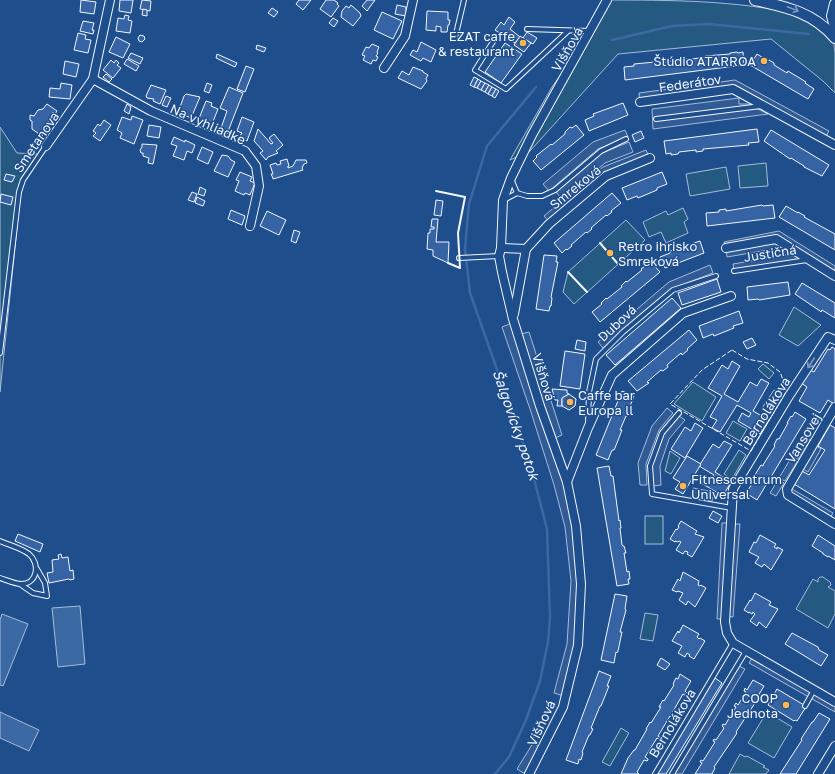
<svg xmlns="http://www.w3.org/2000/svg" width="835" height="774" font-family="'Golos Text',sans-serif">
	<rect width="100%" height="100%" fill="#1f4e8c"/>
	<g fill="#245a82" stroke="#a8bbd7">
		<path d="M604,0C667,0 739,0 800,15C810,18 823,30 833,36L835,53V93L823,81L771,39L618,54L530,151L510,160L552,87L591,32Z"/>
		<path d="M0,127L17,153L37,154L40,156L22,180L0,392Z"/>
		<path d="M766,163L768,186L740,188L738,166Z"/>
		<path d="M726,167L730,189L690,196L686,174Z"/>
		<path d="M683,208L688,219L684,222L688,233L666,243L661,232L649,237L643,222L666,211L668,215Z"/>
		<path d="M626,220L645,240L574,304L563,292L568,272Z"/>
		<path d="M794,307L821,325L798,346L779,335Z"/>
		<path d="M763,364L774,373L769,379L758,369Z"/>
		<path d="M693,382L716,397L702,421L674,404Z"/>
		<path d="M774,390L782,395L770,414L762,408Z"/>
		<path d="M733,421L747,429L740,441L726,433Z"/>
		<path d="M739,450L746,455L732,479L724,474Z"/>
		<path d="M670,451L680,458L671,474L665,471Z"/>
		<rect x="645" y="516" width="18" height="28"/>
		<path d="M820,577H823L830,582L831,585L828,587L835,591V614L828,628L796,609L813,579L818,582V579Z"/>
		<path d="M645,613L658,615L653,641L640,639Z"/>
		<path d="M767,712L792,727L774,758L748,743Z"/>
		<path d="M621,728L629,733L610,766L602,762Z"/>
		<path d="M740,754L745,757L747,756L765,766L763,767L769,770L766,774H729Z"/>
	</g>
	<g fill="#305b95" stroke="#a8bbd7">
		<path d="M735,80L829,131L825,138L733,89L640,102L639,93Z"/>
		<path d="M739,98V104H748L768,114L653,129L652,109Z"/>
		<path d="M625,130L628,137L598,149L549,191L543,184L593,142Z"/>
		<path d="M629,142L633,152L605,163L562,199L556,192L602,153Z"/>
		<path d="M646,150L649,157L606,174L549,222L544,216L603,167Z"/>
		<path d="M779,231L835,266V273L777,237L725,247L724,242Z"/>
		<path d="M776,239L809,259L734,271L733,264L786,255L774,249L727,257L726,248Z"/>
		<path d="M710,265L713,273L673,288L603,348L598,342L669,282Z"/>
		<path d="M512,323L564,483L574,527L578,581L575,645L564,696L554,693L567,644L571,581L565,527L554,485L531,412L502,327Z"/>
		<path d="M529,332L562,435L555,438L521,334Z"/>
		<path d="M667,408L673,413L659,430L646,464L647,485H640L638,463L652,426Z"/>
		<path d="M679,416L685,420L669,439L660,466L661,485L653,486L652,466L664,434Z"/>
		<path d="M804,437L810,440L798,459L793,456Z"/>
		<path d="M815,445L821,449L808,472L801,468Z"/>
		<path d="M791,458L797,462L785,481L779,478Z"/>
		<path d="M778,480L784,483L776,496L770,493Z"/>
		<path d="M693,488L714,492L712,501L691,497Z"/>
		<path d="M792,489L833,513L829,520L788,495Z"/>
		<path d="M722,523H728L723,619H717Z"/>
		<path d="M733,524H740L733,617L727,616Z"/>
		<path d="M754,655L835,702V712L749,663Z"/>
		<path d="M739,666L745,669L682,774H674Z"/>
		<path d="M533,743L540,747L525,774L517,769Z"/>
	</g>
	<g fill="#3b69a3" stroke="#a8bbd7">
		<path d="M80,606L85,664L58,667L52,608Z"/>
		<path d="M2,614L28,624L3,686L0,685V620Z"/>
		<path d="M0,712L39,730L29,751L0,738Z"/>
	</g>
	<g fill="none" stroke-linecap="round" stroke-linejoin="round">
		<g stroke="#3b69a3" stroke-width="2.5">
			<path d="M612,40L672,26L709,24L809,34"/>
			<path d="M495,774L509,757L526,720L540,681L548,642L550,617L547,529L530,463L470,293L465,249L469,204L487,146L536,87"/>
		</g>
	</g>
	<g fill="#3563a3" stroke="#f2f6ff">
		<path d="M81,0L96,2L94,14L80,12Z"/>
		<path d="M120,0H133L131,13L119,11Z"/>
		<path d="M142,0L151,1L150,11L140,9Z"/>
		<path d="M299,0H311L303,10L296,4Z"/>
		<path d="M326,0H334L338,3L337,4L339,6L331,17L320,9Z"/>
		<path d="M367,0H375L367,11L362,6Z"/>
		<path d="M351,5L360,13L361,16L353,26L341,17L342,11L346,6L349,8Z"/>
		<path d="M397,5L406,7V16L395,14Z"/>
		<path d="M272,8L278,12L274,17L268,13Z"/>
		<path d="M143,9L147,10V16L142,15Z"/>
		<path d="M427,11L448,12V20H450L449,25H448L447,32H441V27L436,26V31L426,30Z"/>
		<path d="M382,12L402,21L393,39L374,30Z"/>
		<path d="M125,15L129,16L128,20L132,21L130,33L116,31L118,18L124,19Z"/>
		<path d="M509,17L515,22L510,29L520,37L515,43L495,30L501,22L504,25Z"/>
		<path d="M333,18L338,21L334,27L329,23Z"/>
		<path d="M83,21L94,23L92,30H94L93,34L80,31Z"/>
		<path d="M527,32L537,38L533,44L523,38Z"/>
		<path d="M78,33L86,35L85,39L91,40L88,53L74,50Z"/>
		<path d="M140,35L144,36L145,39L142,42L139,41L138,38Z"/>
		<path d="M520,36L531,43L524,52L514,45Z"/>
		<path d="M116,37L130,44L123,58L109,52Z"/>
		<path d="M421,42L436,50L431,62L423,58L421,61L410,55L413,50L417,52Z"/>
		<path d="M505,43L522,54L501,83L485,72Z"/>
		<path d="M372,44L379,47L377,52L378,53L376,56L378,57L376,61L373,60L371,64L363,60L365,56L362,55L366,47L369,48Z"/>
		<path d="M257,45L266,48L264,52L256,49Z"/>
		<path d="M737,52L738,53L743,52L744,65L625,80L624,67L634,66V64L655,62V63H657L679,60V59L686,58V60L705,57V56L730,54V53Z"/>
		<path d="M131,53L143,58L140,64L128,58Z"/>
		<path d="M217,54L237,63L235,67L216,58Z"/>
		<path d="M757,54L768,61L769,60L774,63V65L787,73L788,71L806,82L805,83L814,89L808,99L750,65Z"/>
		<path d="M127,59L139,66L136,71L124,64Z"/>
		<path d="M111,60L114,63L116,60L119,63L117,65L121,68L113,78L103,70Z"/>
		<path d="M65,61L79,64L76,77L63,74Z"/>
		<path d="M246,66L254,69L245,92L237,89Z"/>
		<path d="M413,67L423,71V72L428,75L426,79L427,81L421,89L398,78L402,71L409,75Z"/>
		<path d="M106,74L112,79L109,82L103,77Z"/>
		<path d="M474,77L478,79L474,87L470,85Z"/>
		<path d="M478,79L481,81L477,88L474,87Z"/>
		<path d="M481,81L485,83L481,90L477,88Z"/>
		<path d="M61,83L72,85L70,99L49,97L50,88L60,89Z"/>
		<path d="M207,83L212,85L209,93L204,91Z"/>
		<path d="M485,83L489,85L485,92L481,90Z"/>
		<path d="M151,85L166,90L160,104L153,101L154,99L147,98L146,96Z"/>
		<path d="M489,85L492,87L488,94L485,92Z"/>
		<path d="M229,87L243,93L227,134L220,131L227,111L220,108Z"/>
		<path d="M492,87L496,89L492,96L488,94Z"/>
		<path d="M496,89L499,91L495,98L492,96Z"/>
		<path d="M186,94L200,97L191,118L184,115L185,112L179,110L184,96Z"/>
		<path d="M166,96L171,98L167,107L162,105Z"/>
		<path d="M206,101L212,103L211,106L218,109L212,124L203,121L202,122L198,121Z"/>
		<path d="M623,103L628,115L589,131L585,120L594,116L593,114Z"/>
		<path d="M47,104L57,111L55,114L53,112L49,119L50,120L45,127L47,128L42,136L32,129V121L30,120V115L34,116L38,110L43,109Z"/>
		<path d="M127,104L131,107L129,114L124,111Z"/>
		<path d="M132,116L143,120L134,144L120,138L122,133L117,130L122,117L131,120Z"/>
		<path d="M242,117L254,122L247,141L239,137L242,133L237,131Z"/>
		<path d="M104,120L111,125L100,141L93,136L96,133L93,131L98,124L100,126Z"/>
		<path d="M149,125L161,127L159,138L147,136Z"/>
		<path d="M576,125L584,135L541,170L533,161L537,157L536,156L551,144L552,145L565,134V132L570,127L572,128Z"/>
		<path d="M258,129L271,144L273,143L269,138L274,134L283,145L276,151L278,153L268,157L266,160L260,153L263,151L254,141Z"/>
		<path d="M757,129L759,142L748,143L749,145L703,149V151L696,152V150L679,152L678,154L671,155V153L666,154L664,141Z"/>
		<path d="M771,130L829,165L822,176L804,167V166L791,158L790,159L764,141Z"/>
		<path d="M641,131L644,138L635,142L632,135Z"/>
		<path d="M174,137L185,142V140L195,145L192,153L187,151L184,160L173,156L177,146L171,144Z"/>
		<path d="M142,144L157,145L153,164L148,163L149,158L143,156V153H141L140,150L142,147Z"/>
		<path d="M202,147L213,152L208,164L197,159Z"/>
		<path d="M222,155L228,156L231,160L235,162L228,177L214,171Z"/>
		<path d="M287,159L289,166H288V168L293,166L296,160H306L307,163L304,164L302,168L303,170L273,179V178L271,174H273L270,165L276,163L277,165L281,164L280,161Z"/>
		<path d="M240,172L252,177L250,181L255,183L250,195L245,193L244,195L235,191L239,181L236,180Z"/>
		<path d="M662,172L667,184L657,188V190L638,198L637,196L627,200L622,188Z"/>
		<path d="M6,174L15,176L12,182L4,180Z"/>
		<path d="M200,187L206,190L204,196L198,194Z"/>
		<path d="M192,192L197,194L194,202L188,200Z"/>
		<path d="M612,193L621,203L611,211L612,212L607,216L606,215L591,228L592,229L587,233L586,232L571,245L572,246L567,250L566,249L562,253L554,243Z"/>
		<path d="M1,194L13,197L11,205L0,202Z"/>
		<path d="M197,197L205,201L203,206L195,203Z"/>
		<path d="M436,200L443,201L441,216L434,215Z"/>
		<path d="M762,205L763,206L773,205L775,218L707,226L706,213L719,212V210L726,209V211Z"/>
		<path d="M786,206L798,213V212L805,216L804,217L835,234V250L779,217Z"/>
		<path d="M231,210L245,216L242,225L228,219Z"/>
		<path d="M267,211L286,220L279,235L260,226Z"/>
		<path d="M432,219H438L436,242H449L448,263L433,256V250L427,249L428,233H430V229H434V227H431Z"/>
		<path d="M294,230L300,232L296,243L291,241Z"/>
		<path d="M700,241L704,253L665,268L660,257L670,253V251Z"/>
		<path d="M544,255L557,256L556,262H558L551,297L552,298L551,306H550L549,311L536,309Z"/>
		<path d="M651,262L660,272L600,322L592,312L602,304L601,303L606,298L607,299L622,287L621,286L626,281L627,282L642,270L641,269Z"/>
		<path d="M717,279L721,292L682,305L678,293Z"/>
		<path d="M788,282L790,295L759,300L758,299L748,300L747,287Z"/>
		<path d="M802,283L835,303V318L822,310L821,312L820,311L795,294Z"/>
		<path d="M672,298L681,308L615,365L606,355Z"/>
		<path d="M739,311L743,323L733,326L734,328L714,336L713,334L703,338L699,326Z"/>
		<path d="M689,330L697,340L687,349L688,350L682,355L681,353L667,365L668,367L663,371L661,370L647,382L649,383L637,391L628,381Z"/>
		<path d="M752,338L756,345L747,349L743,342Z"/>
		<path d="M577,340L586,342L585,351L575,349Z"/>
		<path d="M832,347L835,349V403L834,404L828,400L820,413L799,401L807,387L801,383L810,370L814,372L828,349L830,350Z"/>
		<path d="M565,351L585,354L580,389L560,386Z"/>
		<path d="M732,361L740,366L724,394L738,402L750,382L757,386L761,379L769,383L753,411L769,420L760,434L738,421L742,413L749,417L751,413L737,405L720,432L712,428L717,420L710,417L722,396L708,388L722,365L728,369Z"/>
		<path d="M552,389L567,390V393L569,394L562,398V406H557L558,400H555Z"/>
		<path d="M622,391L634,396L629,409H630L627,416H626L620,430H622L615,448L614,450H612L608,460L596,455Z"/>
		<path d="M569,394L576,399L575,406L569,410L562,406V398Z"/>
		<path d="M795,412L806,419L757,500L746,493L752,484L750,483L761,465L763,466V465L775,446L774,445L777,439H779L788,423H787L791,416L792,417Z"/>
		<path d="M695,423L703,428L685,458L671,449L685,427L691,431Z"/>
		<path d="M830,425L835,428V509L794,484L802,471L809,475L825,450L818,446Z"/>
		<path d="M724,441L732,445L715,472L731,482L723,496L701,483L705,475L711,479L714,475L699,466L713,444L719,448Z"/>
		<path d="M687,456L701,464L683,494L675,489L680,482L673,478Z"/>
		<path d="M609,466L611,476H613L619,521L620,520L621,528H620L622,545L623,546H624L626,553H624L627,572L629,571L630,579H628L629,584L617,586L597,468Z"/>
		<path d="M713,511L722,516L718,523L709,518Z"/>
		<path d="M681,521L697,531L695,534L704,537L692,557L687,554L688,552L685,551L683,554L676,550L681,542L679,541L678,542L675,541V542L670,539L676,529L677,530L679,527L678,526Z"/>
		<path d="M18,534L43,544L40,552L15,541Z"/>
		<path d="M760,535L776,544L774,547L777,549V547L783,550L771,570L764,564L762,567L755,563L759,557L749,552L754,542L756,543Z"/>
		<path d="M818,535L835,546V560L828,556V557L823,554V553L812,546Z"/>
		<path d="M61,554L62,558L68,557L70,571L73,570L74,579L70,580L69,579L49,583L47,573L53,572L52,560L59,559L58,555Z"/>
		<path d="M683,572L699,581L698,585L700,586L701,585L706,588L695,607L688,601L686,605L679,600L683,593L678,591L677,592L672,590L678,579L680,581Z"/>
		<path d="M755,593L771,602L769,605L778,609L766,628L759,622L757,626L750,621L755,614L753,612L752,614L749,612V613L744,610L750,600L751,601Z"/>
		<path d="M615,594L627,596L625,609L626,610L620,632H622L618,651L617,653L616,652L614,663L601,660Z"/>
		<path d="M683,625L699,634L697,637L699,639L700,638L705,641L694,659L689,656L690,655L687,653L685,657L678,653L682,646L672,641L678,631L679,633Z"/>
		<path d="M792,633L818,647L819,650L828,655L821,666L785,644Z"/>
		<path d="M661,658L670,664L665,670L657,665Z"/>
		<path d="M599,671L611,676L607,686H609L601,706H600L591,728L593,729L590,735H589L582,752L583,753L581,760L579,759L578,764L566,760Z"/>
		<path d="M680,674L691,681L685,691L687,693L686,696L683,694L672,713L675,715L673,717L670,716L658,736L661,738L660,739V740L657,738L645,757L648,759V760L647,761L644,760L637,772L639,774H621L628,758L634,750H635L647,729H646L650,722L651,723L661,707H659L660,705L663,700L664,701L674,685L673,684L676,678L678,679Z"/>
		<path d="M715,678L722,683L666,774H657Z"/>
		<path d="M753,680L764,686L758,696L759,697L736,732L737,733L714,767L715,768L712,774H695L702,763L700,762L701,760L703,761L715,742L713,741L714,739L716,740L724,728L722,726L723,724L725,725L736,707L734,706L736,703L738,705L746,692L744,691L745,688L747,690Z"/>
		<path d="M777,689L804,705L806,707L797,721L795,720L794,721L768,705Z"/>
		<path d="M819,713L830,719L796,774H780L802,740L801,739L812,722H813Z"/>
	</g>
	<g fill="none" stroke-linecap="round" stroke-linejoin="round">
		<g stroke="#f2f6ff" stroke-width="6">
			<g id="service">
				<path d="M527,29L589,31"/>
				<path d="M496,37L475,70L506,89L568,31"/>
				<path d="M455,38L464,0"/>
				<path d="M656,119L761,106"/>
				<path d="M512,181L517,193"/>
				<path d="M504,200L517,193L527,196H542L555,190L601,151L626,139"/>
				<path d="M459,258L499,256"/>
				<path d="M734,271L807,260"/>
				<path d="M0,353L19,192L23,180L46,146"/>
				<path d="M679,413L662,433L650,466L652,494L732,508"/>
				<path d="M588,423L589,392L596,359L623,332L673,290L716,276"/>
				<path d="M0,541C9,545 21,548 29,554C40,563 38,584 21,584C15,584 6,580 0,578"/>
				<path d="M20,584L33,593L47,596L45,583L37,569"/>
				<path d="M805,706L814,690"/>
				<path d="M655,774L733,643"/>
				<path d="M672,774L746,651"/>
			</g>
		</g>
		<g stroke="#f2f6ff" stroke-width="10">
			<g id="minor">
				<path d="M384,68L405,36L413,0"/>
				<path d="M93,79L151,111L245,151L256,166L259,186L250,226"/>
				<path d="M640,102L733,89L835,145"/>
				<path d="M46,146L93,79L110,0"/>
				<path d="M501,248L526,249"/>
				<path d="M726,248L776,239L835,276"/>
				<path d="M514,314L526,249L549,224L606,176L650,158"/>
				<path d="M835,340L828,337L789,396L733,489L725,622L727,633L733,643L835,702"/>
				<path d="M835,407L787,489L788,495L835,524"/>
				<path d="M567,482L588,428L612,375L683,313L731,296"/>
				<path d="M529,774L563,707L578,645L581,584L576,526L567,482L540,406L513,319L502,272L499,256L501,248L503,200L511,178L532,135L607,0"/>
				<path d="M818,774L835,746"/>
			</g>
		</g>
		<g stroke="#f2f6ff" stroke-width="12">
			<g id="tertiary">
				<path d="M755,0C786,7 813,12 835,38"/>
				<path d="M835,4L832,16L835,27"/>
			</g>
		</g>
		<use href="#service" stroke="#1f4e8c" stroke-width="4"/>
		<use href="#minor" stroke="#1f4e8c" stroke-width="8"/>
		<use href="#tertiary" stroke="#1f4e8c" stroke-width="10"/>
		<path stroke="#f2f6ff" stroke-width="1" stroke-dasharray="5 2" stroke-linecap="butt" d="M732,350L747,359L768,363L780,372L787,390L751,451L670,404L702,370Z"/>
		<g stroke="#f2f6ff" stroke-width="2">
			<path d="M436,191L465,197L458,233L460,268L448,263"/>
			<path d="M600,243L618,264"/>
			<path d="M568,272L587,292"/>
		</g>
	</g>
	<defs><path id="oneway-shaft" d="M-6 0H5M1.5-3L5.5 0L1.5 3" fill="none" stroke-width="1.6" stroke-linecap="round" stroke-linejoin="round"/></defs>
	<g stroke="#7e9ac0">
		<use href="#oneway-shaft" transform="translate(793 9) rotate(22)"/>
		<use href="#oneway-shaft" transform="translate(811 363) rotate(123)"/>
	</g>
	<g fill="#ffb74d" stroke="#1f4e8c" stroke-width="1.5">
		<circle cx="523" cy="43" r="4"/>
		<circle cx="764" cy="61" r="4"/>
		<circle cx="610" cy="253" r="4"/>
		<circle cx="570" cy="402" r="4"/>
		<circle cx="683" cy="486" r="4"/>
		<circle cx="786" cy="705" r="4"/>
	</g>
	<g text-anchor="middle" stroke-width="3" stroke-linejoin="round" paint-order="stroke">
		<g font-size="13" fill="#f2f6ff" stroke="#1f4e8c" text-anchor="end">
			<text x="515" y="41">EZAT caffe<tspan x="515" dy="15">&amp; restaurant</tspan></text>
			<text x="756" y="66">Štúdio ATARROA</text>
			<text x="618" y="251" text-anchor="start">Retro ihrisko<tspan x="618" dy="15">Smreková</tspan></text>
			<text x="578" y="400" text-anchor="start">Caffe bar<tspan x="578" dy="15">Europa ll</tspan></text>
			<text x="691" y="484" text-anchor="start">Fitnescentrum<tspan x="691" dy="15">Universal</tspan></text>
			<text x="778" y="703">COOP<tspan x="778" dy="15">Jednota</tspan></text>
		</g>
		<g font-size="13" fill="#f2f6ff" stroke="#1f4e8c">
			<text transform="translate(567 49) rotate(-60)" y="5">Višňová</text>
			<text transform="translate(690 83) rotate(-8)" y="5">Federátov</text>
			<text transform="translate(208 124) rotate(24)" y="5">Na vyhliadke</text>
			<text transform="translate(36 142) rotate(-56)" y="5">Smetanova</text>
			<text transform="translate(575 187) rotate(-39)" y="5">Smreková</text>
			<text transform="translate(770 253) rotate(-9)" y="5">Justičná</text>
			<text transform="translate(617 323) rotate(-43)" y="5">Dubová</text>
			<text transform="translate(544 377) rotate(73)" y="5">Višňová</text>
			<text transform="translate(766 411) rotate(-58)" y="5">Bernolákova</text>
			<text transform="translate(803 438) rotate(-59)" y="5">Vansovej</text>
			<text transform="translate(541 723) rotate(-65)" y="5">Višňová</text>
			<text transform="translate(672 723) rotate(-59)" y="5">Bernolákova</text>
		</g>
		<g font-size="14" font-style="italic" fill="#f2f6ff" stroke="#1f4e8c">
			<text transform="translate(516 425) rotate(71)" y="5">Šalgovícky potok</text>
		</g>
	</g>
</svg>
